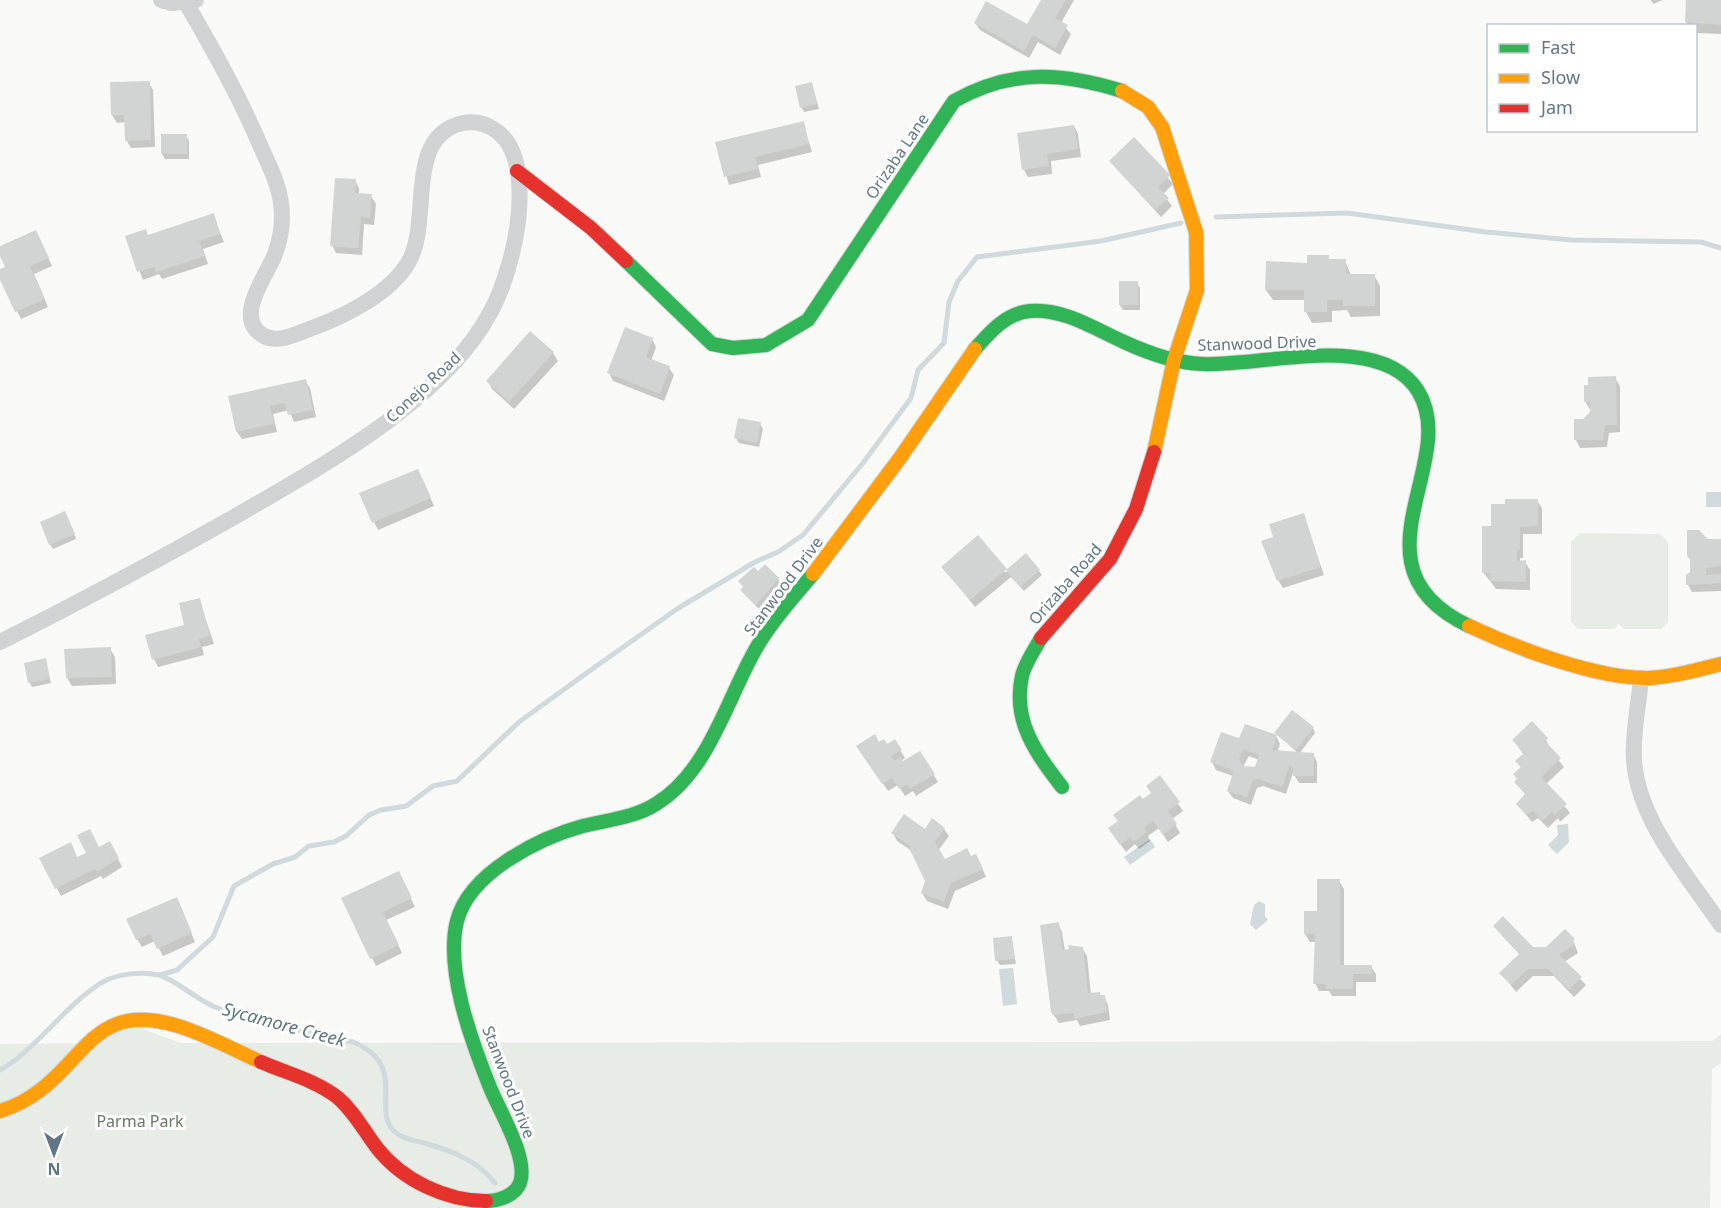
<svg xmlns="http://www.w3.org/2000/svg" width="1721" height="1208" font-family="'Noto Sans',sans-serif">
	<rect width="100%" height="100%" fill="#f9f9f8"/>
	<g fill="#e8ece6">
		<path d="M1580,533L1660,534L1668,542V622L1661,629H1624L1619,624L1614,629H1578L1571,622V542Z"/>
		<path d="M123,1022L181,1043L1712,1041L1721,1034V1063L1712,1069L1710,1208H0V1044L101,1043Z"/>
	</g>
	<g fill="#d0d9db">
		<rect x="1706" y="492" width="15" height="15"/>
		<path d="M1568,824L1569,842L1557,854L1548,845L1558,835L1557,825Z"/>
		<path d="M1150,839L1155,847L1130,865L1124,857Z"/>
		<path d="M1259,901L1265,904V916L1268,920L1256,930L1250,924L1254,905Z"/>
		<path d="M1013,968L1017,1004L1003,1006L999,969Z"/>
	</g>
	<g fill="#0003" fill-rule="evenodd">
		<path d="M1043,0H1074L1061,23L1071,34L1060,55L1038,42L1029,58L980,30L975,23L1028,26Z"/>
		<path d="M1651,0H1663L1653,4Z"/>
		<path d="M1688,0H1721V34L1696,33V26H1688L1686,22Z"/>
		<path d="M149,83L153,90L155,147L131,148L126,140V122L117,123L112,115Z"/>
		<path d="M812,84L819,109L804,112L801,107Z"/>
		<path d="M803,123L812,152L758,165L761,177L729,185L717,143Z"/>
		<path d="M1074,126L1078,134L1081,157L1051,161L1052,174L1028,177L1024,170Z"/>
		<path d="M162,136H186L189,141V159H165L162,154Z"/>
		<path d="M1134,139L1173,184L1163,194L1172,206L1161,217L1110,161Z"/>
		<path d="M355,180L359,188V195L371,196L376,204L374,225L364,224L362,255L336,253L332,245Z"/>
		<path d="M213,215L224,242L203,249L208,264L162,279L159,274L143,280L126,237L148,236Z"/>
		<path d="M40,240L52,266L34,274L48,307L21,319L0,276V270L7,267L0,248Z"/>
		<path d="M1328,257L1330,261H1345L1351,275H1374L1380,286V316L1351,317L1347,310L1332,311V322L1312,323L1306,312L1305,300H1273L1266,290Z"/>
		<path d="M1137,283L1140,288V310H1123L1120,305Z"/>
		<path d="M531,333L553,353L558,361L514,409L492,389L488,381Z"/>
		<path d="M652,339L656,347L651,361L669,368L674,375L664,401L613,381L609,373Z"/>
		<path d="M1615,378L1620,386V432L1609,433L1607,447L1580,448L1576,440L1583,420L1592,413L1585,401L1590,387Z"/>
		<path d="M305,381L310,388L316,417L294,422L289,410L273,414L277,432L242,439L237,432L230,397Z"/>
		<path d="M760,424L763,429L759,447L739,443L736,438Z"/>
		<path d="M422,478L434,506L378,530L374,522Z"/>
		<path d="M1537,501L1542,508V534H1523V558H1520V562H1525L1530,570V590L1496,589L1483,572L1493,527Z"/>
		<path d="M1303,515L1324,575L1283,588L1278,580L1275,538Z"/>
		<path d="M68,518L76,539L53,549L50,544Z"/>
		<path d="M1707,541H1721V591L1692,592L1688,585Z"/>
		<path d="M1026,555L1042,575L1024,591L1011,577L975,607L943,567L1007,572Z"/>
		<path d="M758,573L778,579L781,584L759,609L745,595Z"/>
		<path d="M199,599L214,644L202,647L204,655L158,667L154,659L186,626Z"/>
		<path d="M110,649L115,657L116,684L72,686L67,678Z"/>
		<path d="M45,660L51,683L32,687L29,682Z"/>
		<path d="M1313,728L1315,733L1299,754L1276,733Z"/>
		<path d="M1276,736L1280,744L1278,750L1291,754H1313L1317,762V783H1299L1293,773L1286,794L1263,786L1257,788L1251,805L1233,798L1228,791L1233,776L1216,770L1212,762L1240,740ZM1249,756L1259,760L1256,768L1243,767Z"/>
		<path d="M1546,739L1549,748L1564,767L1546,784L1570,813L1560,822L1558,818L1548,828L1538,818L1532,822L1518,805L1526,795L1516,782L1521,768L1517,761L1524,755L1514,741Z"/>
		<path d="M895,742L905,758L901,761L902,763L920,753L938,782L916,796L913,791L905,796L898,785L888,791L863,754Z"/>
		<path d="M1160,778L1183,811L1172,819L1180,833L1168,842L1159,828L1148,836L1150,841L1139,849L1135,844L1126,852L1115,837L1143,801L1152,795Z"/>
		<path d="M944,829L949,836L938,851L944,861L971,858L980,863L986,877L955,891L948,909L927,901L922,893L926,881L912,851L897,841L893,833Z"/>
		<path d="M99,849L114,851L122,867L103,879L101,876L61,896L41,858H77Z"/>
		<path d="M402,880L415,907L386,920L402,953L376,966L343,899Z"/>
		<path d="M1339,881L1344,889V967H1371L1376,974V982H1356V996H1332L1329,991H1319L1315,983L1316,942H1310L1305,934Z"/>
		<path d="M180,907L195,942L163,956L155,941L142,947L137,939Z"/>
		<path d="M1058,924L1062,932L1065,951L1082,948L1087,956L1091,995L1104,997L1108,1005L1110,1020L1080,1026L1077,1020L1059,1023L1052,1012Z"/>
		<path d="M1495,926L1532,949H1547L1573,940L1578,953L1564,962L1586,985L1574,997L1554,976H1533L1516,992L1501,973L1520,955Z"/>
		<path d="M1011,937L1016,964L1000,965L997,961Z"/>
	</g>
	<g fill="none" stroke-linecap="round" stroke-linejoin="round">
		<g stroke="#d0d9db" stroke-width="5">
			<path d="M1216,217L1347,213L1486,232L1571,240L1701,242L1721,248"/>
			<path d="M160,975L177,970L213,937L234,886L273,864L295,857L309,846L334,842L346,836L369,815L381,810L406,806L433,786L457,781L519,722L588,672L677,609L755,562L778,552L803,535L863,463L911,398L918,370L944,343L949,302L958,281L977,257L1101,241L1181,223"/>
			<path d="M0,1070C35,1051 63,1007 101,983C116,974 141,971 159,975C176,980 197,1000 215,1007C259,1024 306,1032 353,1042C409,1065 371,1109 394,1131C402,1139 414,1140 424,1143C452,1151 477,1160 495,1183"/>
		</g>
	</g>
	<g fill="#d2d4d4" fill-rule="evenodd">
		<path d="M1041,0H1066L1055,18L1068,25L1055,48L1033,35L1024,51L974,23L986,1L1027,24Z"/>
		<path d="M1686,0H1721V25L1685,22Z"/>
		<path d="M150,81L151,140L125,141L124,115H111L110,82Z"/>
		<path d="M812,82L817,104L800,108L795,86Z"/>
		<path d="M804,121L809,144L755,157L758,169L724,177L715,142Z"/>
		<path d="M1074,125L1078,149L1047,154L1049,166L1022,170L1017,133Z"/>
		<rect x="161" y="134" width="26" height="20"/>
		<path d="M1134,137L1170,175L1158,187L1169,198L1155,210L1109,161Z"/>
		<path d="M335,178L356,179L355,193L372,194L370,218L361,217L358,248L330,246Z"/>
		<path d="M214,213L220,234L199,241L205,256L156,272L154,267L137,272L125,236L146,229L148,235Z"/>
		<path d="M36,230L49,258L30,266L45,299L15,312L0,280V269L5,267L0,256V246Z"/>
		<path d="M1307,255H1329V259H1346V274H1375V306H1343V300H1327V312H1304V290H1265L1266,261L1307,263Z"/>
		<rect x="1119" y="281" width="19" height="24"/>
		<path d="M625,327L653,338L646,357L670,366L660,394L607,373Z"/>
		<path d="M530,331L554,352L509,402L486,381Z"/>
		<path d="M1616,376L1617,425H1605L1603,440H1574V419H1583L1590,412V402H1584V385H1588V377Z"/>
		<path d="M306,379L313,410L288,415L285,403L270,406L274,424L236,432L228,396Z"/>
		<path d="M738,418L761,422L757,443L734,438Z"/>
		<path d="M418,469L431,498L372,523L359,493Z"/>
		<path d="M1505,499H1538V526L1520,527V550H1517V561L1526,560V582L1490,581V573H1482V526H1491V504H1505Z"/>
		<path d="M65,511L75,534L49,545L40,522Z"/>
		<path d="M1304,513L1321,567L1277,581L1261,541L1273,537L1269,524Z"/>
		<path d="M1687,530H1699L1708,539H1721V566L1706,568V575L1721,574V583L1686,585V575L1690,572V559L1687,556Z"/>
		<path d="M978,535L1007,569L970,600L941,567Z"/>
		<path d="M1026,553L1040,570L1020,587L1006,570Z"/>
		<path d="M765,564L779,578L756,605L740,590L743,587L738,581L754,567L758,571Z"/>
		<path d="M200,598L210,636L199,639L201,647L152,660L145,635L184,625L179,603Z"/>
		<path d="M111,647L112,677L66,678L64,649Z"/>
		<path d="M46,658L50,679L28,683L24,663Z"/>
		<path d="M1292,710L1314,727L1296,750L1274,733Z"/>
		<path d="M1532,721L1548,738L1545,741L1561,758L1541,777L1567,804L1555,815L1552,812L1542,821L1533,811L1526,815L1516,804L1525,794L1514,782L1517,779L1513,774L1521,767L1515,761L1524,753L1512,740Z"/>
		<path d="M1245,724L1277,735L1272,750L1314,753V776H1293V767L1289,766L1282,787L1258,779L1253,780L1247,797L1227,791L1233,773L1230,769L1210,762L1221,732L1239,738ZM1243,749L1259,755L1255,767L1243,766L1239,760Z"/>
		<path d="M875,734L879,742L884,739L887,744L895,739L902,750L891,756L894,761L901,757L903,761L920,751L935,774L910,789L907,784L899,789L892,778L882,784L856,746Z"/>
		<path d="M1160,775L1180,802L1168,811L1177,824L1163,835L1153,821L1144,828L1147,832L1133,842L1130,837L1120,845L1108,828L1118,821L1113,815L1140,795L1143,799L1151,793L1146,786Z"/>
		<path d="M904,814L925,829L932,818L945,828L935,842L945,859L967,848L971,856L976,854L983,869L951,883L944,902L921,893L925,881L909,848L911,847L891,833Z"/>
		<path d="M90,829L99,847L110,841L119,858L97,872L95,869L55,889L39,858L71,842L77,857L86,853L77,835Z"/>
		<path d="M399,871L412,898L383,912L399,945L370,959L341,898Z"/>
		<path d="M1317,879H1340V965H1372V974H1353V989H1326V984H1313L1315,934H1304V911H1317Z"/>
		<path d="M177,897L192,933L157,949L150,934L136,940L126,919Z"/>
		<path d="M1503,916L1533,947H1546L1565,929L1575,939L1572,942L1575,944L1559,955L1582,977L1569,990L1548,969H1528L1511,985L1499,973L1519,954L1493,926Z"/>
		<path d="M1059,922L1062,950L1069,949L1068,945L1083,947L1088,993L1100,992V995H1105L1107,1012L1074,1019V1013L1053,1015L1051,1012L1040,925Z"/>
		<path d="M1012,936L1015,959L995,961L993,938Z"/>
	</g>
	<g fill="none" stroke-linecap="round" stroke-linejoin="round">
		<g stroke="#d5d7d7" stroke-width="16">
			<g id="fast">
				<path d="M626,261L712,344L733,348L766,345L808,320L954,101C1011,69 1061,72 1122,91"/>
				<path d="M975,349C990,332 1006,313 1030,311C1063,308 1095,329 1124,342C1148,353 1175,363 1202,364C1262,367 1380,330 1418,391C1462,462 1344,567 1469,626"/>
				<path d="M1041,638C1035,649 1025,663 1022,676C1012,721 1036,753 1062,787"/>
				<path d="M486,1201C498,1201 515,1196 520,1183C529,1157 498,1109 489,1085C471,1040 445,969 457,921C469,873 539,838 583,826C607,820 634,818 656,804C710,771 727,697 758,645C773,619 794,597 813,574"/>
			</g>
		</g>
		<g stroke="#d5d7d7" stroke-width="16">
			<g id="slow">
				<path d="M1122,91L1148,107L1162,127L1196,232L1197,290L1174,360L1154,452"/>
				<path d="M813,574L900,458L975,349"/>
				<path d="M1469,626C1516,648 1597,679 1649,678C1673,677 1697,670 1721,664"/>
				<path d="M0,1111C30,1102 50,1084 71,1061C84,1047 98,1031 117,1024C160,1007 222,1045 261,1062"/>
			</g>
		</g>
		<g stroke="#d5d7d7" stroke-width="16">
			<g id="jam">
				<path d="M517,171L591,228L626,261"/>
				<path d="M1041,638L1110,559L1136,509L1154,452"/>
				<path d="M261,1062C286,1073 315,1080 337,1097C354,1111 364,1131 377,1148C402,1180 446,1201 486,1201"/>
			</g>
		</g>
		<g stroke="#d1d2d3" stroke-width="16">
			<path d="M161,0L172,3L196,0"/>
			<path d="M0,642C80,602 158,560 236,516C320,467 443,401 490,313C505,287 517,241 519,211C521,183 519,143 492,128C482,122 473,121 463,123C403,136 433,222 408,263C390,293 347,315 315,327C300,332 280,344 264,336C232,318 267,276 275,254C279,243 282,230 282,217C282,190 271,169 260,145C239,95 213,49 186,3"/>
			<path d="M1641,678C1639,705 1632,734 1634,760C1638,821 1688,876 1721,925"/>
		</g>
		<use href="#fast" stroke="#30b455" stroke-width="14"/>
		<use href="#slow" stroke="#ff9f0a" stroke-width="14"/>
		<use href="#jam" stroke="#e5322d" stroke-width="14"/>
	</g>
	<g text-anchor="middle" stroke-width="6" stroke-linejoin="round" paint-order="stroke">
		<g font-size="16" fill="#627684" stroke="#fff">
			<text transform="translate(897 156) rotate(-56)" y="6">Orizaba Lane</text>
			<text transform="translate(1257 343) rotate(-2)" y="6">Stanwood Drive</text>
			<text transform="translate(423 387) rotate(-43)" y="6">Conejo Road</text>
			<text transform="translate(1065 584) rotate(-49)" y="6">Orizaba Road</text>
			<text transform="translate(783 586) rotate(-53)" y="6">Stanwood Drive</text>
			<text transform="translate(509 1082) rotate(69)" y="6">Stanwood Drive</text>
		</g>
		<g font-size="16" fill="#677b62" stroke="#fff">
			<text x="140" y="1127">Parma Park</text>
		</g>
		<g font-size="18" font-style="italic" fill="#5d767e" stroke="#fff">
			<text transform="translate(284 1025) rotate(15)" y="6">Sycamore Creek</text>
		</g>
	</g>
	<rect x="1487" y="24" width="210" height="108" fill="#ffffff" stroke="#c0c8ce" stroke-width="1.5"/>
	<rect x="1499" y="44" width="30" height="9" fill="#30b455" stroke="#c0c8ce" stroke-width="1.5"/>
	<text x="1541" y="54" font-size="18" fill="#627684">Fast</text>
	<rect x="1499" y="74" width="30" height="9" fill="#ff9f0a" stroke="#c0c8ce" stroke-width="1.5"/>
	<text x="1541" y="84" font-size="18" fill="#627684">Slow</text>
	<rect x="1499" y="104" width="30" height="9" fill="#e5322d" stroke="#c0c8ce" stroke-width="1.5"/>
	<text x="1541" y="114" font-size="18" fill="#627684">Jam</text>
	<g transform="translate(54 1154) rotate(180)" stroke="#ffffff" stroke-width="4.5" paint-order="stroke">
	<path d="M0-4.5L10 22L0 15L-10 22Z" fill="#627684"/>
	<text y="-9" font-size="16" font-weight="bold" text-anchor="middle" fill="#627684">N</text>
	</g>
</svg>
